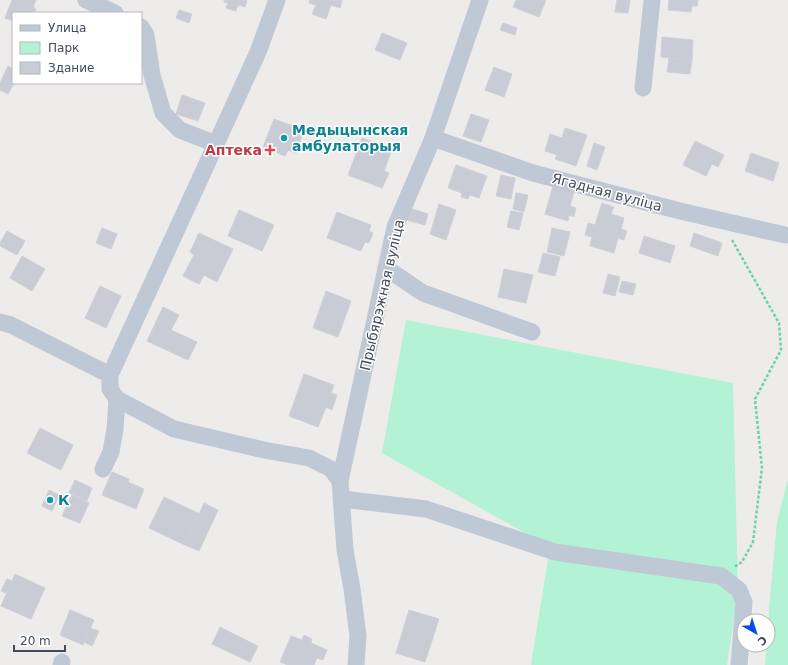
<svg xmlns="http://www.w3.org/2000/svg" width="788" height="665" font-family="'DejaVu Sans',sans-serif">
	<rect width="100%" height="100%" fill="#eeebeb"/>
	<g fill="#b3f2d4">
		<path d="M406,320L733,383L738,593L727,665H531L550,547L382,453Z"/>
		<path d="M788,479V665H765L767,645H768L769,608L777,522Z"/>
	</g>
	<g fill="#c9ccd4" stroke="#ced0d8">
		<path d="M12,0H36L33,7L36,9L34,13H13V21L5,18Z"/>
		<path d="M224,0H247L245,7L238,5L236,11L226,8L228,3L224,2Z"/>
		<path d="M310,0H342L340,8L331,5L326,19L312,14L316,5L309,3Z"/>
		<path d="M516,0H546L539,17L513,7Z"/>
		<path d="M617,0H630L628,13L615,12Z"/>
		<path d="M669,0H698L697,6H692L691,12L668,10Z"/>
		<path d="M179,10L192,14L189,23L176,18Z"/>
		<path d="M503,23L517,28L515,35L500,30Z"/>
		<path d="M382,33L407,43L400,60L375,50Z"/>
		<path d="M662,37L693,40L692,60L661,57Z"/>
		<path d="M669,58L692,60L690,74L667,72Z"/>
		<path d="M8,66L13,69L14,83L8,94L0,90V83Z"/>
		<path d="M494,67L512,74L504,97L485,90Z"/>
		<path d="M182,95L205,103L198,121L176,114Z"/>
		<path d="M471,114L489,120L481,142L463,136Z"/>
		<path d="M274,119L304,130L296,153L288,150L285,156L263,147Z"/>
		<path d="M565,128L587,135L576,166L555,159L557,155L545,151L550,134L562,138Z"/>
		<path d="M362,138L392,149L384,171L389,173L382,188L348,175Z"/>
		<path d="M695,141L724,155L718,167L712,164L706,176L683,165Z"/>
		<path d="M594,143L605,147L597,170L587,166Z"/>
		<path d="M751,153L779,163L773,181L745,171Z"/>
		<path d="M456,165L487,176L479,198L470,195L468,199L461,197L462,193L448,188Z"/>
		<path d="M501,175L515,178L511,199L496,196Z"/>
		<path d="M553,186L574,192L570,206L576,208L574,217L569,215L568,221L545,214Z"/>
		<path d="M516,193L528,195L524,212L513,209Z"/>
		<path d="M602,203L614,207L611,214L624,218L621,229L627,231L624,240L618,238L614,253L590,246L592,237L585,235L588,223L595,225Z"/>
		<path d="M439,204L456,210L446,240L430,234Z"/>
		<path d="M409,208L428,214L425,225L406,220Z"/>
		<path d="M239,210L274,225L262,251L228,236Z"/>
		<path d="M511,211L523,213L519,230L507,227Z"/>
		<path d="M337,212L371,225L369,231L373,233L369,243L365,242L361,251L327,238Z"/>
		<path d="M102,228L117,234L111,249L96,243Z"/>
		<path d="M552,228L570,232L564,256L547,252Z"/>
		<path d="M7,231L25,241L17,255L0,246V243Z"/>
		<path d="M199,233L233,249L217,282L204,275L199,284L183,276L194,255L190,252Z"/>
		<path d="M694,233L722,243L718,256L690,246Z"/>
		<path d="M644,236L675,246L670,263L639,253Z"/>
		<path d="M543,253L560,257L555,276L538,272Z"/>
		<path d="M22,256L45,269L32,291L10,278Z"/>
		<path d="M504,269L533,275L526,303L498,297Z"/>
		<path d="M608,274L620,277L615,296L603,293Z"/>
		<path d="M622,281L636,284L633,295L619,292Z"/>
		<path d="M100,286L121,296L106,328L85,318Z"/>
		<path d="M326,291L351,301L338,337L313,328Z"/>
		<path d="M163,307L179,315L171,330L197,342L188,360L147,341Z"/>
		<path d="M304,374L334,385L331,393L337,395L332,410L326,407L318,427L289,416Z"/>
		<path d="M40,428L73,445L61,470L27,453Z"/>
		<path d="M112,472L129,479L128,482L144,489L136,509L102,495Z"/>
		<path d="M75,480L92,488L87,501L69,493Z"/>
		<path d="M49,490L59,495L52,511L42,506Z"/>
		<path d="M72,495L89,503L80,523L62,516Z"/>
		<path d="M164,497L200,514L185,545L149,528Z"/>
		<path d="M204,503L218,510L199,551L185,545Z"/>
		<path d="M15,574L45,588L31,619L1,606Z"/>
		<path d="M7,579L12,581L7,593L1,591Z"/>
		<path d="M70,610L94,620L83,645L60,635Z"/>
		<path d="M409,610L439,619L425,662L396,653Z"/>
		<path d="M220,627L258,646L250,662L212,644Z"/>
		<path d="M90,628L99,631L92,646L84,642Z"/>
		<path d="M304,635L312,639L311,643L327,650L323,660L317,658L314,665H288L280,662L291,636L302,640Z"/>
	</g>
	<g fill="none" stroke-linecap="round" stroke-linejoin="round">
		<path stroke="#68d3ad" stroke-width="2.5" stroke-dasharray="3 2" stroke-linecap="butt" d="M732,240L779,323L781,350L755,399L762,468L753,542L742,562L734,567"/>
		<g stroke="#bfc8d5" stroke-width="17">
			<path d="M86,0L115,13"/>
			<path d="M141,27L146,35L152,75L163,113L180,130L216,144"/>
			<path d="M643,88L652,0"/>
			<path d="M433,138L533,173L680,211L785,235"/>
			<path d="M386,268L423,293L532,332"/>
			<path d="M0,322L11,325L110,375V389L117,399L174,429L264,450L309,458L331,469L340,481"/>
			<path d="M110,375L216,144L258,52L277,0"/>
			<path d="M103,469L111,452L115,429L117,399"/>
			<path d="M342,499L426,509L555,552L721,576L739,590L744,602L739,665"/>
			<path d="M61,665L62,662"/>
			<path d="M356,665L358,636L352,589L345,550L340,481L395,227L433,138L480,0"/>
		</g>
	</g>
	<g fill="#0f9aa8" stroke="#fff" stroke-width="1.5">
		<circle cx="284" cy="138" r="4"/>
		<circle cx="50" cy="500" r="4"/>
	</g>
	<path fill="#e0444e" stroke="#fff" stroke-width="1.5" d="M268 144h4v4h4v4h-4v4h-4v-4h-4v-4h4z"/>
	<g text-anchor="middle" stroke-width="3" stroke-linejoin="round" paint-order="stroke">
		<g font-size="14" font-weight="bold" fill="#0d838f" stroke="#fff" text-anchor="start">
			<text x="292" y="135">Медыцынская<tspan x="292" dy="16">амбулаторыя</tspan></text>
			<text x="58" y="505">К</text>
		</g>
		<g font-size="14" font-weight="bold" fill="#be3a42" stroke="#fff" text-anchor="end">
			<text x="262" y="155">Аптека</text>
		</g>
		<g font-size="14" fill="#424b5a" stroke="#fff">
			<text transform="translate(607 192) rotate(15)" y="5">Ягадная вуліца</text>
			<text transform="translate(382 295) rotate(-77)" y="5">Прыбярэжная вуліца</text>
		</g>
	</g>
	<rect x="12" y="12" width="130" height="72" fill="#ffffff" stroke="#b3b7bd"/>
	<rect x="20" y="25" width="20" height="6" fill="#bfc8d5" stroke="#b3b7bd"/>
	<text x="48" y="32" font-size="12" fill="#424b5a">Улица</text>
	<rect x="20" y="42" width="20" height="12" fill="#b3f2d4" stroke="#b3b7bd"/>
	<text x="48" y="52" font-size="12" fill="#424b5a">Парк</text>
	<rect x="20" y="62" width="20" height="12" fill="#c9ccd4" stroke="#b3b7bd"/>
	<text x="48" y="72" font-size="12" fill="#424b5a">Здание</text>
	<g transform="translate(756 633) rotate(141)"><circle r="19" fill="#ffffff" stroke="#b3b7bd"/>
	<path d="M0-3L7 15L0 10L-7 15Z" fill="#084ceb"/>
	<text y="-6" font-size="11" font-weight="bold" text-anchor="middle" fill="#424b5a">С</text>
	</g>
	<path d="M14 645v6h51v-6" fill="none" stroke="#424b5a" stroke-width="2"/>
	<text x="20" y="645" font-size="12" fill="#424b5a" stroke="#ffffff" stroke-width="3" paint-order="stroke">20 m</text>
</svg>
